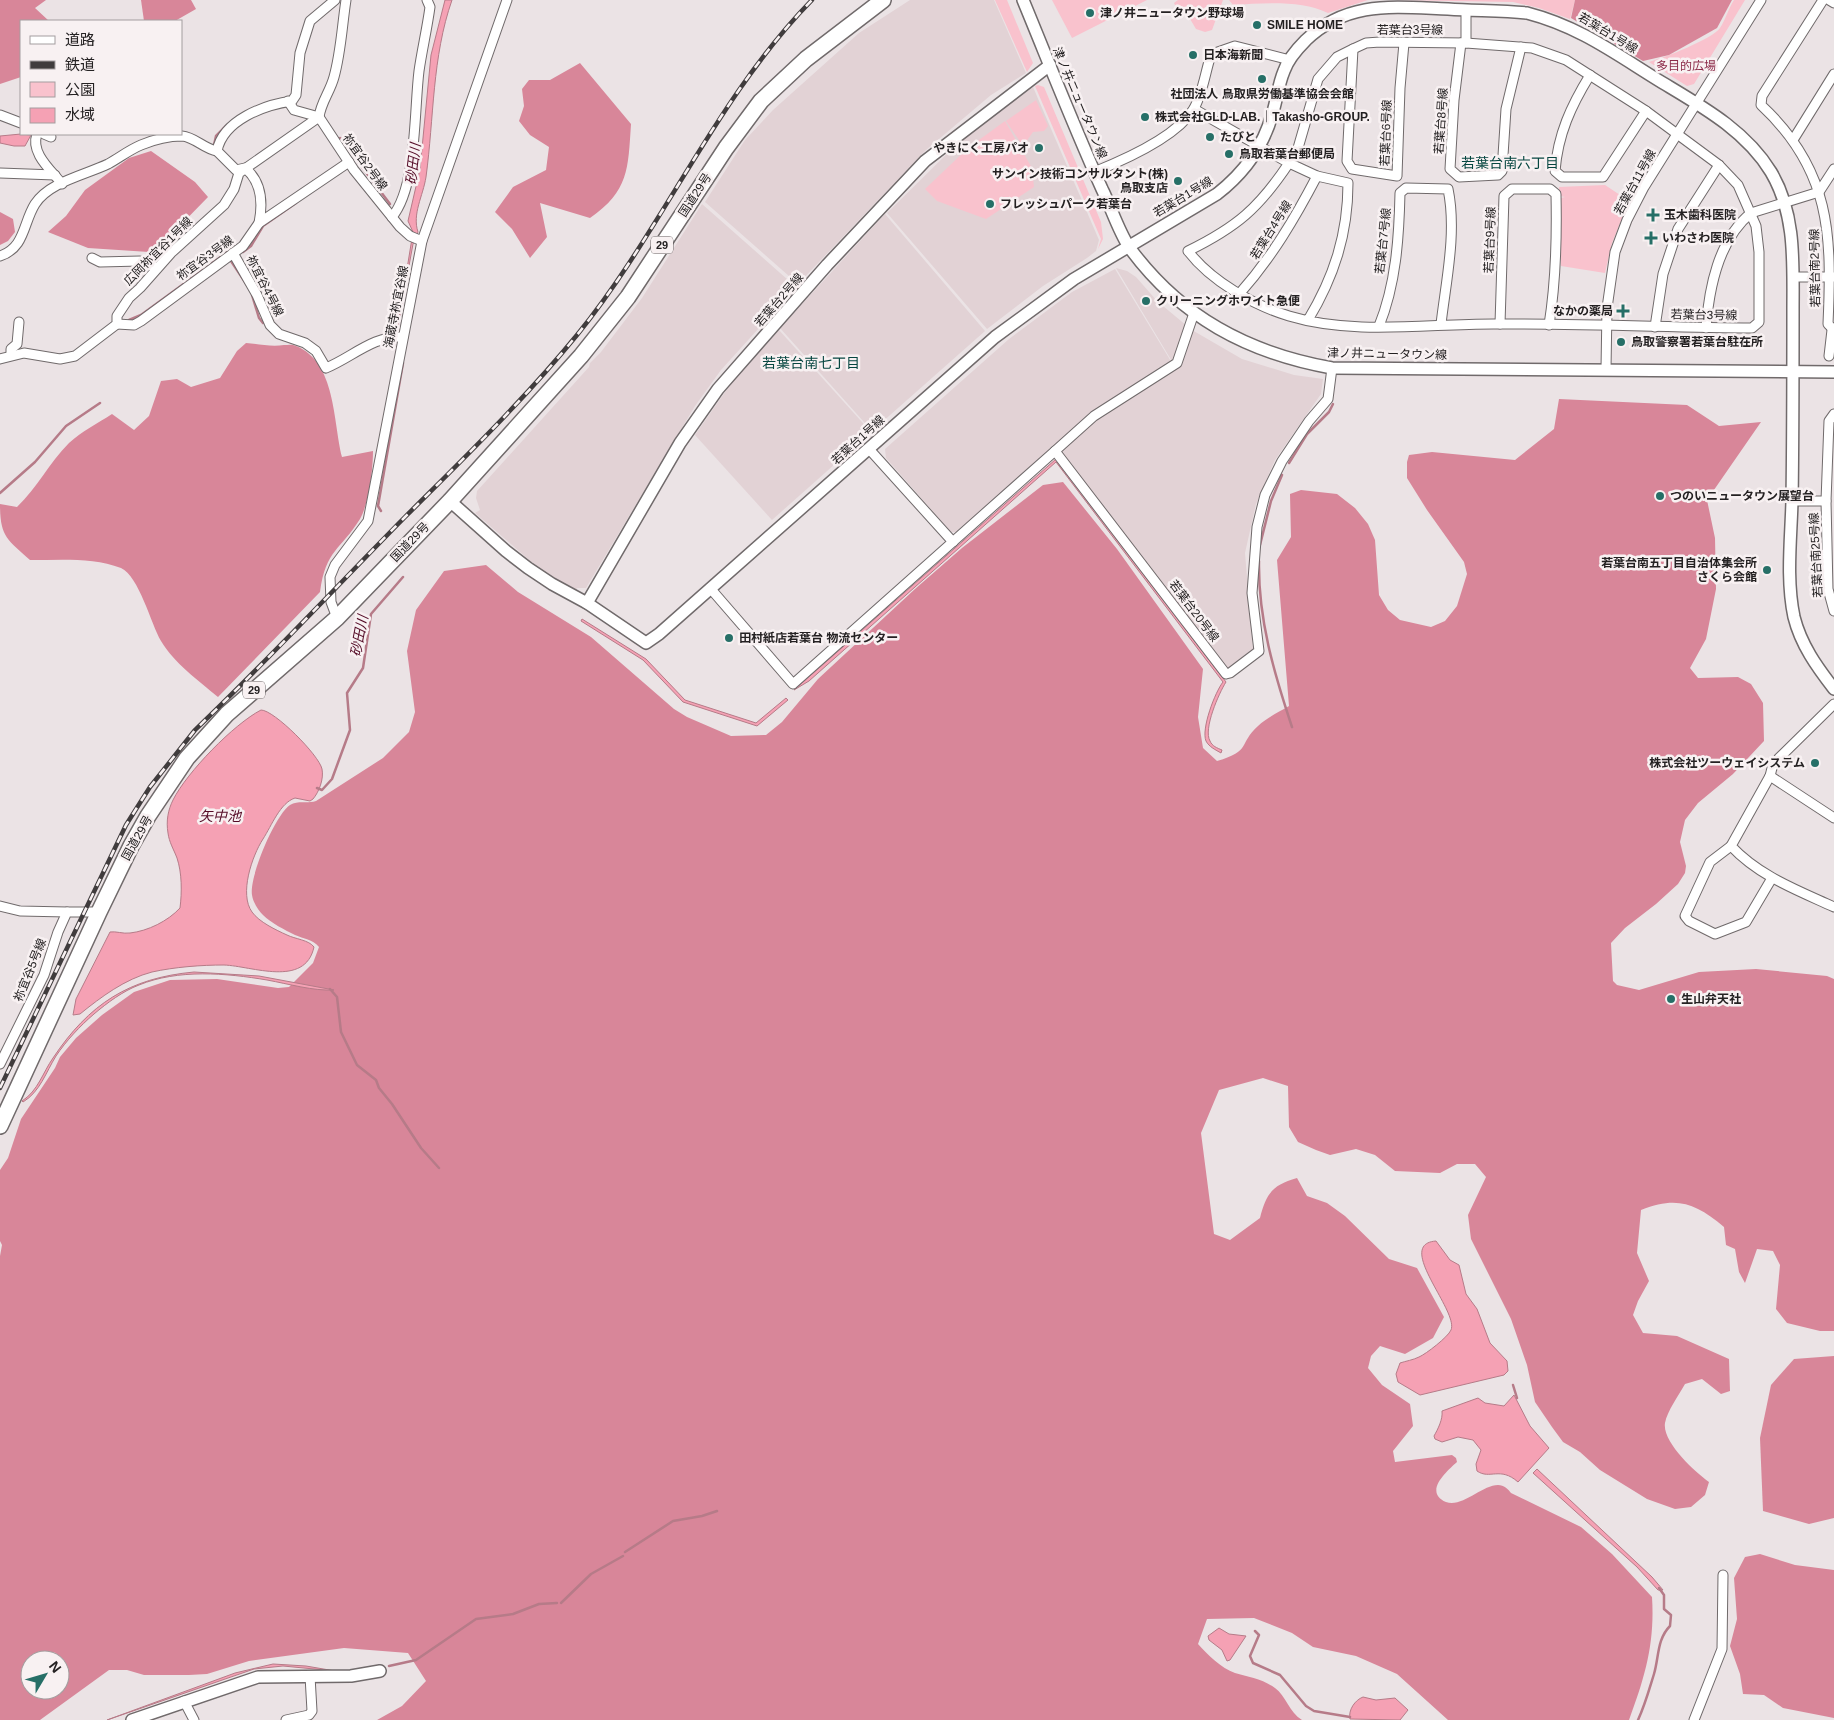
<svg xmlns="http://www.w3.org/2000/svg" width="1834" height="1720" font-family="Helvetica,'Noto Sans JP',sans-serif">
	<rect width="100%" height="100%" fill="#ebe3e5"/>
	<g fill="#e2d2d5">
		<path d="M910,0H994L1026,73L991,95L926,150L798,284L705,202L745,140L773,110L859,33Z"/>
		<path d="M1033,87L1099,240L1096,251L1087,258L1043,286L987,329L887,213L963,138Z"/>
		<path d="M702,204L796,287L721,370L695,406L586,588H577L575,592L535,565L475,513L480,510L476,498L477,491L589,367L590,363L601,352L642,298Z"/>
		<path d="M885,214L985,331L872,431L780,328Z"/>
		<path d="M1116,268L1127,271L1136,277L1157,301L1187,326L1173,363Z"/>
		<path d="M1115,269L1172,363L1052,449L959,532H951L886,458L885,449L1009,339L1072,292Z"/>
		<path d="M779,330L871,432L772,520L695,435L730,385Z"/>
		<path d="M1192,330L1242,359L1294,375L1323,379L1321,394L1275,460L1256,504L1245,553L1253,649L1229,669L1225,667L1063,456V448L1092,423L1177,367Z"/>
	</g>
	<g fill="#f9c2cd">
		<path d="M995,0H1007L1033,63L1027,72Z"/>
		<path d="M1052,0H1147L1072,38Z"/>
		<path d="M1178,0H1223L1212,30L1205,32L1196,29L1183,7L1177,9L1174,3Z"/>
		<path d="M1229,0H1368L1328,13C1302,0 1264,3 1233,5Z"/>
		<path d="M1396,0H1575L1570,19L1539,8L1513,2Z"/>
		<path d="M1734,0H1745L1694,84L1687,86L1649,62C1664,58 1712,39 1720,28C1726,19 1728,9 1734,0Z"/>
		<path d="M1038,85L1044,87L1101,222L1103,239L1098,249L1101,239L1035,86Z"/>
		<path d="M1036,100L1048,126L1044,131L1033,132L1023,146L1006,121Z"/>
		<path d="M1005,121L1032,168L1034,187L986,219L937,201L925,189L968,148Z"/>
		<path d="M1605,185L1629,201L1612,243L1605,273L1561,266L1560,198L1565,197L1559,196V187Z"/>
	</g>
	<g fill="#d88699" fill-rule="evenodd">
		<path d="M0,0H46L35,8L49,21H21V77L0,84Z"/>
		<path d="M141,0H191L196,9L175,21H144Z"/>
		<path d="M1575,0H1732L1717,28L1669,55L1643,61L1571,18Z"/>
		<path d="M580,63L631,124C628,169 629,191 590,218L540,203L547,237L530,258L512,229L495,212L513,187L546,170L549,147L530,135L519,121L524,106L522,89L529,80H550Z"/>
		<path d="M151,151L195,182L208,197L168,238L149,252L88,248L48,232L66,216L85,190L129,158Z"/>
		<path d="M0,212L13,219L15,232L8,241L0,245Z"/>
		<path d="M246,343C259,344 271,347 284,345C288,345 292,344 296,346C336,362 333,421 342,457L373,451C373,469 369,503 360,519C340,551 326,549 320,592L218,697C199,681 174,663 161,641C151,624 139,576 121,568C93,557 60,560 30,560C7,539 0,537 0,504L17,507C37,488 49,463 69,443C81,432 98,423 112,414L134,430L149,416L161,381L177,379L191,387L220,378L237,351Z"/>
		<path d="M1559,399L1687,405L1719,426L1761,422L1707,500L1715,538L1716,589L1706,639L1690,668L1698,678L1738,677L1751,684L1763,703L1764,741L1733,774L1698,803L1685,820L1680,842L1686,866L1685,873L1678,884L1656,904L1625,928L1611,943L1613,981L1617,985L1639,990L1699,972L1756,969L1827,976L1834,979V1331H1820L1787,1323L1776,1309L1780,1265L1773,1251L1757,1249L1745,1283L1739,1272L1735,1249L1726,1245L1724,1227C1695,1203 1677,1196 1641,1210L1637,1253L1649,1281L1638,1301L1633,1315L1643,1333L1677,1336L1729,1359L1730,1391L1721,1394L1702,1379L1685,1384C1679,1395 1667,1411 1665,1423C1662,1442 1695,1472 1709,1482L1705,1495L1691,1507L1675,1509L1647,1499L1600,1470L1580,1452L1563,1442L1552,1427L1535,1402L1527,1365L1511,1319L1471,1239L1468,1215L1486,1177L1475,1164H1457L1440,1173L1395,1171L1375,1155L1356,1149L1330,1155L1316,1150L1298,1142L1289,1127L1288,1086L1263,1078L1219,1090L1201,1133L1214,1234L1230,1240L1260,1218C1266,1194 1272,1185 1297,1178L1307,1196L1327,1203L1345,1216L1389,1259L1417,1268L1444,1317L1433,1338L1405,1354L1380,1346L1371,1356L1368,1368L1382,1385L1410,1404L1413,1426L1393,1451L1395,1462L1452,1455L1456,1458L1457,1462C1447,1471 1423,1492 1446,1502C1462,1508 1482,1485 1498,1485C1504,1485 1508,1489 1511,1493L1581,1527L1612,1554L1652,1597C1655,1643 1645,1677 1629,1720H1448L1397,1674L1356,1656L1313,1647L1292,1633L1254,1618L1207,1619L1198,1644C1208,1655 1221,1668 1235,1673C1248,1677 1263,1679 1275,1688C1286,1696 1289,1712 1302,1720H377L402,1706L426,1681L408,1653L344,1648L249,1661L207,1674L189,1675H144L127,1670H109L40,1720H0V1256L2,1245L0,1241V1170L8,1158L21,1119L55,1068L60,1057L76,1038L102,1015L134,992L170,980L217,979L278,988L289,987L313,963L319,947C312,939 304,939 295,935C285,930 271,923 263,915C258,910 253,902 252,895C249,877 275,815 290,805C298,800 307,804 316,801L383,758L409,732L415,712L407,651L416,610L444,571L486,565L518,592L591,637L674,709L687,717L731,736L766,735L782,722L818,679L915,589L962,548L1043,485L1063,482L1117,549L1203,669L1198,717L1203,748L1217,761C1252,751 1238,744 1258,726C1266,718 1279,712 1289,706L1277,560L1291,537L1290,494L1301,490L1337,494L1355,508L1368,524L1375,540L1379,595L1388,610L1400,620L1431,627L1445,621L1457,606L1467,574L1464,562L1427,510L1407,478V462L1409,455L1432,452L1515,460L1554,429ZM30,1660H60V1690H30Z"/>
		<path d="M1834,1356V1518L1809,1524L1763,1511L1760,1438L1771,1385L1794,1359Z"/>
		<path d="M1760,1554L1795,1565L1834,1570V1718L1783,1708L1764,1695L1743,1694L1740,1674L1730,1646L1737,1619L1734,1578L1745,1557Z"/>
	</g>
	<g fill="#f5a1b4" stroke="#b67b88">
		<path d="M445,0H452C432,57 434,118 426,177C423,196 412,214 418,232L413,244L397,331L413,232L408,221L420,169L431,55Z"/>
		<path d="M21,134L31,135L25,146H14L0,143V136Z"/>
		<path d="M1056,459L1226,682C1219,693 1203,729 1210,741C1212,746 1217,748 1222,750L1221,753C1216,750 1209,747 1206,741C1201,729 1215,692 1223,682L1056,462L809,681L794,690Z"/>
		<path d="M582,619L646,659L685,700L756,723L786,698L788,700L757,726L683,702L643,660L581,621Z"/>
		<path d="M261,710C274,710 319,755 322,769C324,779 319,792 313,799L310,801L295,798C280,803 272,825 263,839C252,856 239,894 252,912C259,922 276,930 287,935C295,939 309,940 314,947C305,988 252,966 224,965C201,965 175,967 152,972C125,979 101,997 80,1014L73,1015L76,999L110,932C116,931 123,934 130,933C148,931 168,921 180,908C182,892 182,873 177,858C174,850 169,842 168,833C166,821 168,810 173,800C187,772 234,724 261,710Z"/>
		<path d="M194,972L259,976L334,990C313,991 289,984 267,980C226,973 178,969 139,985C123,991 107,1003 94,1014C80,1026 66,1041 56,1056C46,1072 40,1092 23,1102L22,1101C38,1091 43,1072 53,1058C89,1004 129,978 194,972Z"/>
		<path d="M1436,1241L1450,1260L1459,1265L1466,1294L1477,1309L1490,1343L1507,1361L1508,1371L1504,1375L1420,1395L1398,1382L1396,1374L1400,1363C1406,1361 1413,1360 1419,1357C1426,1354 1448,1337 1451,1330C1459,1311 1394,1244 1436,1241Z"/>
		<path d="M1514,1395L1530,1426L1549,1448L1518,1482C1500,1466 1490,1480 1477,1471L1476,1464L1481,1450L1473,1440L1458,1437L1442,1442L1435,1439L1434,1436C1438,1429 1443,1419 1442,1411L1478,1398L1485,1403L1504,1406Z"/>
		<path d="M1537,1469L1652,1577L1663,1590H1658L1637,1567L1533,1473Z"/>
		<path d="M1219,1628L1229,1634L1246,1636L1230,1660L1227,1661L1222,1650L1209,1640L1208,1636Z"/>
		<path d="M273,1664L306,1666L335,1671L283,1666L254,1669L107,1720L235,1673Z"/>
		<path d="M1363,1697L1376,1700L1395,1698L1408,1710L1400,1720L1350,1719C1348,1710 1355,1700 1363,1697Z"/>
	</g>
	<g fill="none" stroke-linecap="round" stroke-linejoin="round">
		<g stroke="#b67b88" stroke-width="2.5">
			<path d="M340,138L344,144"/>
			<path d="M214,145L216,136L226,126"/>
			<path d="M356,159L390,204"/>
			<path d="M243,252L251,246L263,226L296,203"/>
			<path d="M231,261L247,285"/>
			<path d="M252,295L259,318L263,323"/>
			<path d="M129,320L141,315L233,248"/>
			<path d="M1289,463L1307,434L1329,412L1333,404"/>
			<path d="M0,493L35,462L66,426L100,403"/>
			<path d="M381,511L378,506L403,363"/>
			<path d="M1260,545L1271,501L1282,475"/>
			<path d="M1259,561C1258,619 1274,673 1292,727"/>
			<path d="M317,788L322,790L332,779L350,730L347,693L363,668L371,614L403,577"/>
			<path d="M330,989L337,997L341,1032L357,1065L376,1080L379,1088L392,1104L421,1148L439,1168"/>
			<path d="M1513,1385L1517,1398"/>
			<path d="M625,1552L673,1521L702,1516L717,1511"/>
			<path d="M561,1603L591,1574L623,1556"/>
			<path d="M1255,1631L1259,1635L1250,1656L1253,1663L1280,1675L1306,1706L1314,1711L1350,1717"/>
			<path d="M389,1666L416,1660L476,1619L513,1614L539,1604L557,1603"/>
			<path d="M1638,1720C1645,1705 1649,1690 1654,1674C1659,1657 1657,1639 1670,1626L1671,1615L1664,1609V1595L1659,1588"/>
		</g>
		<g stroke="#706a6b" stroke-width="11">
			<g id="street">
				<path d="M1823,0L1762,96L1761,105C1831,170 1832,235 1828,324L1834,330"/>
				<path d="M1829,0L1834,3"/>
				<path d="M1466,10V43"/>
				<path d="M1461,43L1454,100L1450,169L1459,177L1498,175L1502,171L1506,109L1521,47"/>
				<path d="M1353,49L1347,161L1352,169L1397,176L1400,88L1404,43"/>
				<path d="M1590,75C1571,106 1558,134 1555,171L1562,177H1603L1646,111"/>
				<path d="M288,101L294,110L319,117L354,170L400,227L410,236L422,241"/>
				<path d="M1194,109L1289,163C1259,208 1237,227 1188,251C1211,281 1253,305 1289,316C1355,336 1431,323 1499,324C1584,324 1668,327 1752,328L1759,322V252L1756,226L1738,185L1719,165L1646,111L1566,60L1532,48L1466,43L1380,42L1366,43L1353,49L1337,57L1318,79L1298,148L1289,163L1317,176L1348,183C1348,234 1334,277 1308,320"/>
				<path d="M0,115L21,123"/>
				<path d="M37,134C30,153 51,170 62,184"/>
				<path d="M44,134L51,137"/>
				<path d="M1793,140L1834,74"/>
				<path d="M1094,172C1124,160 1175,138 1193,110C1202,96 1205,74 1210,58L1215,53L1235,46L1290,60"/>
				<path d="M0,173L55,175"/>
				<path d="M392,217C417,187 414,111 419,71C422,50 427,29 430,7L427,0"/>
				<path d="M259,223C263,203 262,182 245,168L236,170L217,151C223,120 264,105 292,101L296,95L300,53L310,21L335,0"/>
				<path d="M233,253L257,295L270,325L279,334L305,343L316,351L326,368C351,358 374,335 403,337"/>
				<path d="M0,256C25,248 23,223 35,204C49,182 85,175 108,164C119,158 129,150 141,145C153,140 169,136 182,136C195,137 204,149 217,151"/>
				<path d="M92,258L100,262L140,261L157,268"/>
				<path d="M1793,277H1834"/>
				<path d="M1240,293C1272,257 1295,218 1317,176"/>
				<path d="M1194,313L1177,363L1094,416L1055,451L1226,674L1230,673L1259,651L1252,593L1257,527L1265,495L1282,461L1309,421L1328,399L1332,368"/>
				<path d="M117,324L134,325L141,321L243,246L259,223L349,162"/>
				<path d="M1500,324L1504,196L1512,189H1550L1556,194C1557,238 1556,281 1549,325"/>
				<path d="M1379,326C1396,284 1399,238 1400,193L1406,188L1448,189C1457,232 1446,281 1441,324"/>
				<path d="M1655,327L1663,274L1678,229L1719,165"/>
				<path d="M1706,328C1709,288 1718,240 1751,213L1819,192L1834,169"/>
				<path d="M11,355V349L17,344L19,322"/>
				<path d="M1829,356L1832,330"/>
				<path d="M0,359L24,353L60,359L75,356L117,324V316L129,298L140,288L171,253L224,205L234,189L239,173L319,117C321,102 330,92 334,77C341,52 342,26 346,0"/>
				<path d="M1606,369L1607,308L1615,252L1627,220L1644,187L1761,0"/>
				<path d="M869,449L953,542"/>
				<path d="M1792,501H1826L1828,589L1834,611"/>
				<path d="M1826,501L1829,421L1834,414"/>
				<path d="M710,588L793,684L1055,451"/>
				<path d="M337,618L331,602L330,577L335,565L368,521L422,241L507,0"/>
				<path d="M1770,776L1772,768L1779,758L1834,704"/>
				<path d="M1834,818L1770,776L1731,846C1759,876 1797,890 1834,907"/>
				<path d="M1731,846L1710,862L1685,916L1689,921L1715,934L1746,922L1772,878"/>
				<path d="M0,906L20,911L67,912"/>
				<path d="M0,1064L44,975L58,932L67,912H99"/>
				<path d="M184,1701L194,1720"/>
				<path d="M286,1720L309,1715L312,1711L310,1676"/>
				<path d="M1694,1720L1722,1649L1723,1575"/>
			</g>
		</g>
		<g stroke="#706a6b" stroke-width="14">
			<g id="secondary">
				<path d="M1023,0C1049,63 1074,127 1102,189C1111,207 1118,230 1129,247C1180,317 1248,353 1332,368L1834,372"/>
				<path d="M450,501L506,551L528,568L552,584L587,603L646,643L659,634L995,337L1074,279L1217,194C1244,173 1263,147 1272,115C1277,100 1278,85 1284,71C1288,59 1297,49 1306,40C1348,0 1394,7 1448,9C1475,11 1501,10 1527,13C1581,27 1617,55 1663,83C1703,107 1746,131 1771,172C1796,214 1793,263 1793,310C1793,373 1793,437 1792,501C1791,539 1786,579 1794,617C1801,645 1817,667 1834,689"/>
				<path d="M587,603L680,443L718,389L827,265L925,161L1050,65"/>
				<path d="M132,1720L258,1677L351,1676L380,1671"/>
			</g>
		</g>
		<g stroke="#706a6b" stroke-width="18">
			<path id="highway" d="M0,1126L99,912L131,846L148,816L187,758L227,714L337,618L450,501L581,356L628,297L726,148L761,101L806,59L883,0"/>
		</g>
		<use href="#street" stroke="#fff" stroke-width="9"/>
		<use href="#secondary" stroke="#fff" stroke-width="11"/>
		<use href="#highway" stroke="#fff" stroke-width="15"/>
		<g stroke="#403c3d" stroke-width="4.5">
			<path id="rail" d="M0,1088L126,825L150,787L195,730C267,661 335,588 405,517C464,458 524,400 577,335C663,229 716,98 812,0"/>
		</g>
		<use href="#rail" stroke="#f8f1f2" stroke-width="2.5" stroke-dasharray="8" stroke-linecap="butt"/>
	</g>
	<g fill="#266f67" stroke="#f8f1f2" stroke-width="2">
		<circle cx="1090" cy="13" r="5"/>
		<circle cx="1257" cy="25" r="5"/>
		<circle cx="1193" cy="55" r="5"/>
		<circle cx="1262" cy="79" r="5"/>
		<circle cx="1145" cy="117" r="5"/>
		<circle cx="1210" cy="137" r="5"/>
		<circle cx="1039" cy="148" r="5"/>
		<circle cx="1229" cy="154" r="5"/>
		<circle cx="1178" cy="181" r="5"/>
		<circle cx="990" cy="204" r="5"/>
		<path d="M1650.5 207.5h5v5h5v5h-5v5h-5v-5h-5v-5h5z"/>
		<path d="M1648.5 230.5h5v5h5v5h-5v5h-5v-5h-5v-5h5z"/>
		<circle cx="1146" cy="301" r="5"/>
		<path d="M1620.5 303.5h5v5h5v5h-5v5h-5v-5h-5v-5h5z"/>
		<circle cx="1621" cy="342" r="5"/>
		<circle cx="1660" cy="496" r="5"/>
		<circle cx="1767" cy="570" r="5"/>
		<circle cx="729" cy="638" r="5"/>
		<circle cx="1815" cy="763" r="5"/>
		<circle cx="1671" cy="999" r="5"/>
	</g>
	<g text-anchor="middle" stroke-width="5" stroke-linejoin="round" paint-order="stroke">
		<g fill="#f8f1f2" stroke="#645f60" stroke-width="1">
			<rect x="651" y="236.5" width="22" height="17" rx="4"/>
			<rect x="243" y="681.5" width="22" height="17" rx="4"/>
		</g>
		<g font-size="11" font-weight="bold" fill="#242122">
			<text x="662" y="249">29</text>
			<text x="254" y="694">29</text>
		</g>
		<g font-size="12" font-weight="bold" fill="#242122" stroke="#f8f1f2" text-anchor="start">
			<text x="1100" y="17">津ノ井ニュータウン野球場</text>
			<text x="1267" y="29">SMILE HOME</text>
			<text x="1203" y="59">日本海新聞</text>
			<text x="1262" y="98" text-anchor="middle">社団法人 鳥取県労働基準協会会館</text>
			<text x="1155" y="121">株式会社GLD-LAB.｜Takasho-GROUP.</text>
			<text x="1220" y="141">たびと</text>
			<text x="1029" y="152" text-anchor="end">やきにく工房パオ</text>
			<text x="1239" y="158">鳥取若葉台郵便局</text>
			<text x="1168" y="178" text-anchor="end">サンイン技術コンサルタント(株)<tspan x="1168" dy="14">鳥取支店</tspan></text>
			<text x="1000" y="208">フレッシュパーク若葉台</text>
			<text x="1664" y="219">玉木歯科医院</text>
			<text x="1662" y="242">いわさわ医院</text>
			<text x="1156" y="305">クリーニングホワイト急便</text>
			<text x="1613" y="315" text-anchor="end">なかの薬局</text>
			<text x="1631" y="346">鳥取警察署若葉台駐在所</text>
			<text x="1670" y="500">つのいニュータウン展望台</text>
			<text x="1757" y="567" text-anchor="end">若葉台南五丁目自治体集会所<tspan x="1757" dy="14">さくら会館</tspan></text>
			<text x="739" y="642">田村紙店若葉台 物流センター</text>
			<text x="1805" y="767" text-anchor="end">株式会社ツーウェイシステム</text>
			<text x="1681" y="1003">生山弁天社</text>
		</g>
		<g font-size="12" fill="#242122" stroke="#f8f1f2">
			<text x="1410" y="34">若葉台3号線</text>
			<text transform="translate(1608 33) rotate(31)" y="4">若葉台1号線</text>
			<text transform="translate(1080 103) rotate(67)" y="4">津ノ井ニュータウン線</text>
			<text transform="translate(1441 121) rotate(-86)" y="4">若葉台8号線</text>
			<text transform="translate(1386 133) rotate(-88)" y="4">若葉台6号線</text>
			<text transform="translate(365 162) rotate(54)" y="4">祢宜谷2号線</text>
			<text transform="translate(1635 182) rotate(-61)" y="4">若葉台11号線</text>
			<text transform="translate(695 195) rotate(-57)" y="4">国道29号</text>
			<text transform="translate(1183 197) rotate(-31)" y="4">若葉台1号線</text>
			<text transform="translate(1271 230) rotate(-58)" y="4">若葉台4号線</text>
			<text transform="translate(1490 240) rotate(-88)" y="4">若葉台9号線</text>
			<text transform="translate(1383 241) rotate(-84)" y="4">若葉台7号線</text>
			<text transform="translate(158 251) rotate(-45)" y="4">広岡祢宜谷1号線</text>
			<text transform="translate(205 258) rotate(-36)" y="4">祢宜谷3号線</text>
			<text transform="translate(1815 268) rotate(-91)" y="4">若葉台南2号線</text>
			<text transform="translate(265 286) rotate(63)" y="4">祢宜谷4号線</text>
			<text transform="translate(779 300) rotate(-49)" y="4">若葉台2号線</text>
			<text transform="translate(396 307) rotate(-79)" y="4">海蔵寺祢宜谷線</text>
			<text transform="translate(1704 315) rotate(1)" y="4">若葉台3号線</text>
			<text transform="translate(1387 354) rotate(1)" y="4">津ノ井ニュータウン線</text>
			<text transform="translate(858 440) rotate(-42)" y="4">若葉台1号線</text>
			<text transform="translate(410 542) rotate(-46)" y="4">国道29号</text>
			<text transform="translate(1816 555) rotate(-93)" y="4">若葉台南25号線</text>
			<text transform="translate(1194 611) rotate(53)" y="4">若葉台20号線</text>
			<text transform="translate(137 838) rotate(-61)" y="4">国道29号</text>
			<text transform="translate(30 970) rotate(-68)" y="4">祢宜谷5号線</text>
		</g>
		<g font-size="12" fill="#8c2c4a" stroke="#f8f1f2">
			<text x="1686" y="70">多目的広場</text>
		</g>
		<g font-size="14" fill="#064640" stroke="#f8f1f2">
			<text x="1510" y="168">若葉台南六丁目</text>
			<text x="811" y="368">若葉台南七丁目</text>
		</g>
		<g font-size="14" font-style="italic" fill="#550c27" stroke="#f8f1f2">
			<text transform="translate(413 164) rotate(-83)" y="5">砂田川</text>
			<text transform="translate(359 636) rotate(-79)" y="5">砂田川</text>
			<text x="220" y="821">矢中池</text>
		</g>
	</g>
	<rect x="20" y="20" width="162" height="115" fill="#f8f1f2" stroke="#a39e9f"/>
	<rect x="30" y="36" width="25" height="8" fill="#ffffff" stroke="#a39e9f"/>
	<text x="65" y="45" font-size="15" fill="#242122">道路</text>
	<rect x="30" y="61" width="25" height="8" fill="#403c3d" stroke="#a39e9f"/>
	<text x="65" y="70" font-size="15" fill="#242122">鉄道</text>
	<rect x="30" y="82" width="25" height="15" fill="#f9c2cd" stroke="#a39e9f"/>
	<text x="65" y="95" font-size="15" fill="#242122">公園</text>
	<rect x="30" y="108" width="25" height="15" fill="#f5a1b4" stroke="#a39e9f"/>
	<text x="65" y="120" font-size="15" fill="#242122">水域</text>
	<g transform="translate(45 1675) rotate(52)"><circle r="24" fill="#f8f1f2" stroke="#a39e9f"/>
	<path d="M0-4L9 19L0 12L-9 19Z" fill="#266f67"/>
	<text y="-8" font-size="14" font-weight="bold" text-anchor="middle" fill="#242122">N</text>
	</g>
</svg>
